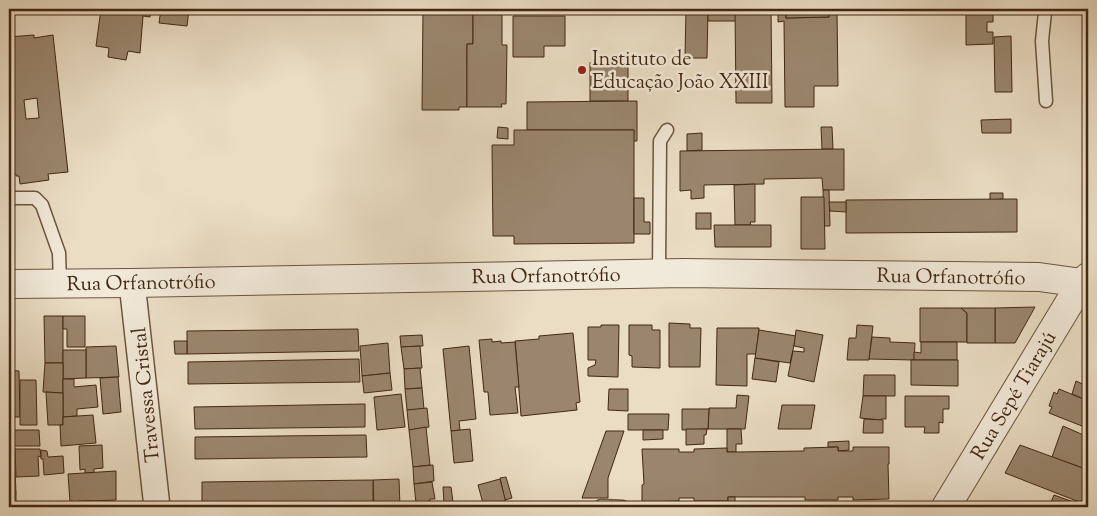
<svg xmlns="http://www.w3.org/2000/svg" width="1097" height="516" font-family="'Sorts Mill Goudy',serif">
	<rect width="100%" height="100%" fill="#eaddc4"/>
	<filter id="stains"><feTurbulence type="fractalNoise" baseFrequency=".004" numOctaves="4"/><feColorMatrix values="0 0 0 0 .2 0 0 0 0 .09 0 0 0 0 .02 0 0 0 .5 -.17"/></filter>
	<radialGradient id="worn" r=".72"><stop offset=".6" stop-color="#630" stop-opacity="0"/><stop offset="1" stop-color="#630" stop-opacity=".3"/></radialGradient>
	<g fill="#9a866e" stroke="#442710" fill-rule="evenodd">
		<path d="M101,9H151L150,17L143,16L140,53L128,51L126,60L108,57L109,48L96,46Z"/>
		<path d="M161,9H189L187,26L159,23Z"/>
		<path d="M423,9H473V44H467V107H459V110H422Z"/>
		<path d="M473,9H502V45H507L506,104H501L502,107H467V44H473Z"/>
		<path d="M686,9H708L707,58H685Z"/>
		<path d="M708,9H735L736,21H708Z"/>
		<path d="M735,9H771L772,103H736Z"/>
		<path d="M778,9H786V18L829,17L828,14L837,13L838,86H814V107H785L784,21L778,22Z"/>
		<path d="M786,9H828L829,17L786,18Z"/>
		<path d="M966,9H993V22H987V32H993V44L966,45Z"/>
		<path d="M513,16H565V46H544V57H513Z"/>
		<path d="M34,35V38L53,35L68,172L48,174L49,180L20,184L19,176H16V174L9,175V37ZM37,98L39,118L26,119L24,100Z"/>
		<path d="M1011,36L1012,92H995L994,37Z"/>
		<rect x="590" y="63" width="38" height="38"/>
		<path d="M637,101V141H633L634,130H527V102Z"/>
		<path d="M1011,119V133H982L981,120Z"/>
		<path d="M498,127L508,128V139L497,138Z"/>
		<path d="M821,127H832L833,149H822Z"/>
		<path d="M514,130H634V243L514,244V236H493L492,145H514Z"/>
		<path d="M702,133V150L687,151V134Z"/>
		<path d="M844,149V190H823L822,178L764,179V184L704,185V198L691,199V190L680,191V151Z"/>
		<path d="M755,184V222H750L751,225H735L734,185Z"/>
		<path d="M823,190H829L830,226H824Z"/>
		<path d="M990,193H1003V199L990,200Z"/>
		<path d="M801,197H824L825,249H801Z"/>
		<path d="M634,198H644V222H650V234H634Z"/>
		<path d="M1017,199V232L846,233V200Z"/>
		<path d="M829,202H846V212L830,211Z"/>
		<rect x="696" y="213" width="15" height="16"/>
		<path d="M714,225H771V247H715Z"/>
		<path d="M1035,307L1015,343H995V308Z"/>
		<path d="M920,308H961L967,313V342H920Z"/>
		<path d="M961,308H995V343H967V313Z"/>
		<path d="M44,316H63V363H45Z"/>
		<path d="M63,316H85V347H67V329H63Z"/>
		<path d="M669,323L690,324V328H701L700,367H669Z"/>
		<path d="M601,325H619L618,377L588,376V368L595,365L596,360H588V327H601Z"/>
		<path d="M629,325H652V330H660V368L632,367V356L629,355Z"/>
		<path d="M857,325L873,326L869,360H847L849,338H856Z"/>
		<path d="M717,328H759L756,354H747V386L716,385Z"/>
		<path d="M358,329L359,351L187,354V331Z"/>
		<path d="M759,330L796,336L790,363L755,358Z"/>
		<path d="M796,330L823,335L814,382L788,376L793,351L804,352V348L794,346Z"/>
		<path d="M573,333L580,402L576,403L577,410L521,416L515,341L539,339V336Z"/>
		<path d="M422,335L423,346L401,347L400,336Z"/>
		<path d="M872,337L890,338V342L915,343L914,360L869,359Z"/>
		<path d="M492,339V342L501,341V343L515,342L519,387H515L518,413L490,415L488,392H484L479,340Z"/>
		<path d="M174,341H187V354H175Z"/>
		<path d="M921,342H957V360H914V352L921,353Z"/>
		<path d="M388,343L390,373L362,376L360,346Z"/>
		<path d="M116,346L119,377L86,378V347Z"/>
		<path d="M420,346L422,368L404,369L401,347Z"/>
		<path d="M469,346L476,419L459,421L460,430L451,431L443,349Z"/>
		<path d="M63,350H86V378L63,379Z"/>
		<path d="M755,358L779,362L776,382L752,379Z"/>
		<path d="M359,359L360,382L188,384V362Z"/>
		<path d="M911,360H958V386L911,385Z"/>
		<path d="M45,363H63V393L43,392Z"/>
		<path d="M420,368L422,388L405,389L404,369Z"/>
		<path d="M9,370L19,371L20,417H9Z"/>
		<path d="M390,373L392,390L364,393L362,376Z"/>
		<path d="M864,375H895V396H863Z"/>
		<path d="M118,377L121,412L103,414L100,378Z"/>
		<path d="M63,379H74V387L96,385L98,407L77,409V416L63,417Z"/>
		<path d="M20,380H36L37,425H20Z"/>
		<path d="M1076,381L1087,386L1088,401L1072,394Z"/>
		<path d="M422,388L424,409L407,410L405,389Z"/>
		<path d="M609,389H628V411L608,410Z"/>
		<path d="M1059,389L1088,401L1087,428L1049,413L1052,407L1049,406L1054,392L1057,394Z"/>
		<path d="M46,392L63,393V425H48Z"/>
		<path d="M401,394L405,427L377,430L374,397Z"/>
		<path d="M737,395L749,396L745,429H708L709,408H736Z"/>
		<path d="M863,396H886V419H881V420L860,418Z"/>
		<path d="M905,396H949V409H943V423L939,422V433H924L925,427H905Z"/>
		<path d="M365,404V427L195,429L194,407Z"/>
		<path d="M782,405H815L811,429H778Z"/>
		<path d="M427,408L429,427L409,430L407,410Z"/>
		<path d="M682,409H709L708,429L682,430Z"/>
		<path d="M628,414H669L668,430H628Z"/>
		<path d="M93,415L96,443L61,446L60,425H63V417Z"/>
		<path d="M864,419L883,420V433H863Z"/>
		<path d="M1063,426L1088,437V470L1052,457Z"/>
		<path d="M426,427L430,465L413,467L409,430Z"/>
		<path d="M470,429L473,461L454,463L451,431Z"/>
		<path d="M686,429H707L706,435H704V444L686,445Z"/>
		<path d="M727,429H741L742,444H736V452H727Z"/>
		<path d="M14,430H39L40,446H14Z"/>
		<path d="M643,430H663V439L643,440Z"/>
		<path d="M606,431H624L608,478V498H582Z"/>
		<path d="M366,435L367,457L195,459V437Z"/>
		<path d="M849,441V450L838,451V447H828V442Z"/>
		<path d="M9,445H14L16,493H9Z"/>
		<path d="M102,445L103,468L94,469V473H85V469L80,470L79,446Z"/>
		<path d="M1020,445L1088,470L1087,505L1005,473Z"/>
		<path d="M838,447V451H853V447H889V464H888L889,499L853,500V497H838V500H805V497H728V501H694V498H679V501L642,502V485L644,484L642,449H679V452H694V449L727,448V452H736L804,451V448Z"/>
		<path d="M15,449H40L41,457L38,456L39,476L16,477Z"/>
		<path d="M41,450L47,451L48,457L63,456L64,473L44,475L43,459H41Z"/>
		<path d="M433,465L434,481L414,484L413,467Z"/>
		<path d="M116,471V500L70,502L68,474Z"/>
		<path d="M506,477L512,498L505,500L500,478Z"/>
		<path d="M399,479L400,507H374L373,480Z"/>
		<path d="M500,479L507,507H484L478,485Z"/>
		<path d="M373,480V502L202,504V482Z"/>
		<path d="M432,482L435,499H430V501L416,503L414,484Z"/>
		<path d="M443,487H451L453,502L444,503Z"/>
		<rect x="9" y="493" width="7" height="14"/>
		<path d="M1054,495L1076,503L1074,507H1049Z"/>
		<rect x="728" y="497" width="7" height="10"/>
		<path d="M79,501H93L94,503L114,502L115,507H79Z"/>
	</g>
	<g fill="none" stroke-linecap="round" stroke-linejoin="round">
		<g stroke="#6e543d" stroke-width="15">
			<g id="service">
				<path d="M1046,101L1042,41L1045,12L1048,9"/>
				<path d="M9,198H35L42,205L59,253L60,284"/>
				<path d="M659,273L660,141L667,130"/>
				<path d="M601,506L623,507"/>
			</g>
		</g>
		<g stroke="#6e543d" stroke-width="28">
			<path id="minor" d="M132,283L157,507"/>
		</g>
		<g stroke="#6e543d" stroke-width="30">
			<g id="tertiary">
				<path d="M9,284L132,283L683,273L1039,277L1082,283"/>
				<path d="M946,507L1071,300L1082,283L1088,277"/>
			</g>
		</g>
		<use href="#service" stroke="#f1e9d9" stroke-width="12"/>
		<use href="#minor" stroke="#f1e9d9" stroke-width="25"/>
		<use href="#tertiary" stroke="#f1e9d9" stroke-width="28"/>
	</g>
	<circle fill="#8f2418" stroke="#f1e9d9" stroke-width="2" cx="582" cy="70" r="5"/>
	<g text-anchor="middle" stroke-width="5" stroke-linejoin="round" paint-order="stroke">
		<g font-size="20" fill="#442710" stroke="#f1e9d9" text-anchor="start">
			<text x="592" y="65">Instituto de<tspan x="592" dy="23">Educação João XXIII</tspan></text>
		</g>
		<g font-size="20" fill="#442710" stroke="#f1e9d9">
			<text transform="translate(546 275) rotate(-1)" y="7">Rua Orfanotrófio</text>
			<text transform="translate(951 276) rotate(1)" y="7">Rua Orfanotrófio</text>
			<text transform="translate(141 282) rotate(-1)" y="7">Rua Orfanotrófio</text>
			<text transform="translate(145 395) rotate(-96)" y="7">Travessa Cristal</text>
			<text transform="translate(1013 395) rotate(-59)" y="7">Rua Sepé Tiarajú</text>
		</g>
	</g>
	<rect width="1097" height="516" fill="none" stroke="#eaddc4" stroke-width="30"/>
	<rect x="10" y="10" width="1077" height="496" fill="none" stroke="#442710" stroke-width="2.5"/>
	<rect x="15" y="15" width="1067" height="486" fill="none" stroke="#442710"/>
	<rect width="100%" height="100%" filter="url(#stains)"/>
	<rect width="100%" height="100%" fill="url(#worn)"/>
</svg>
